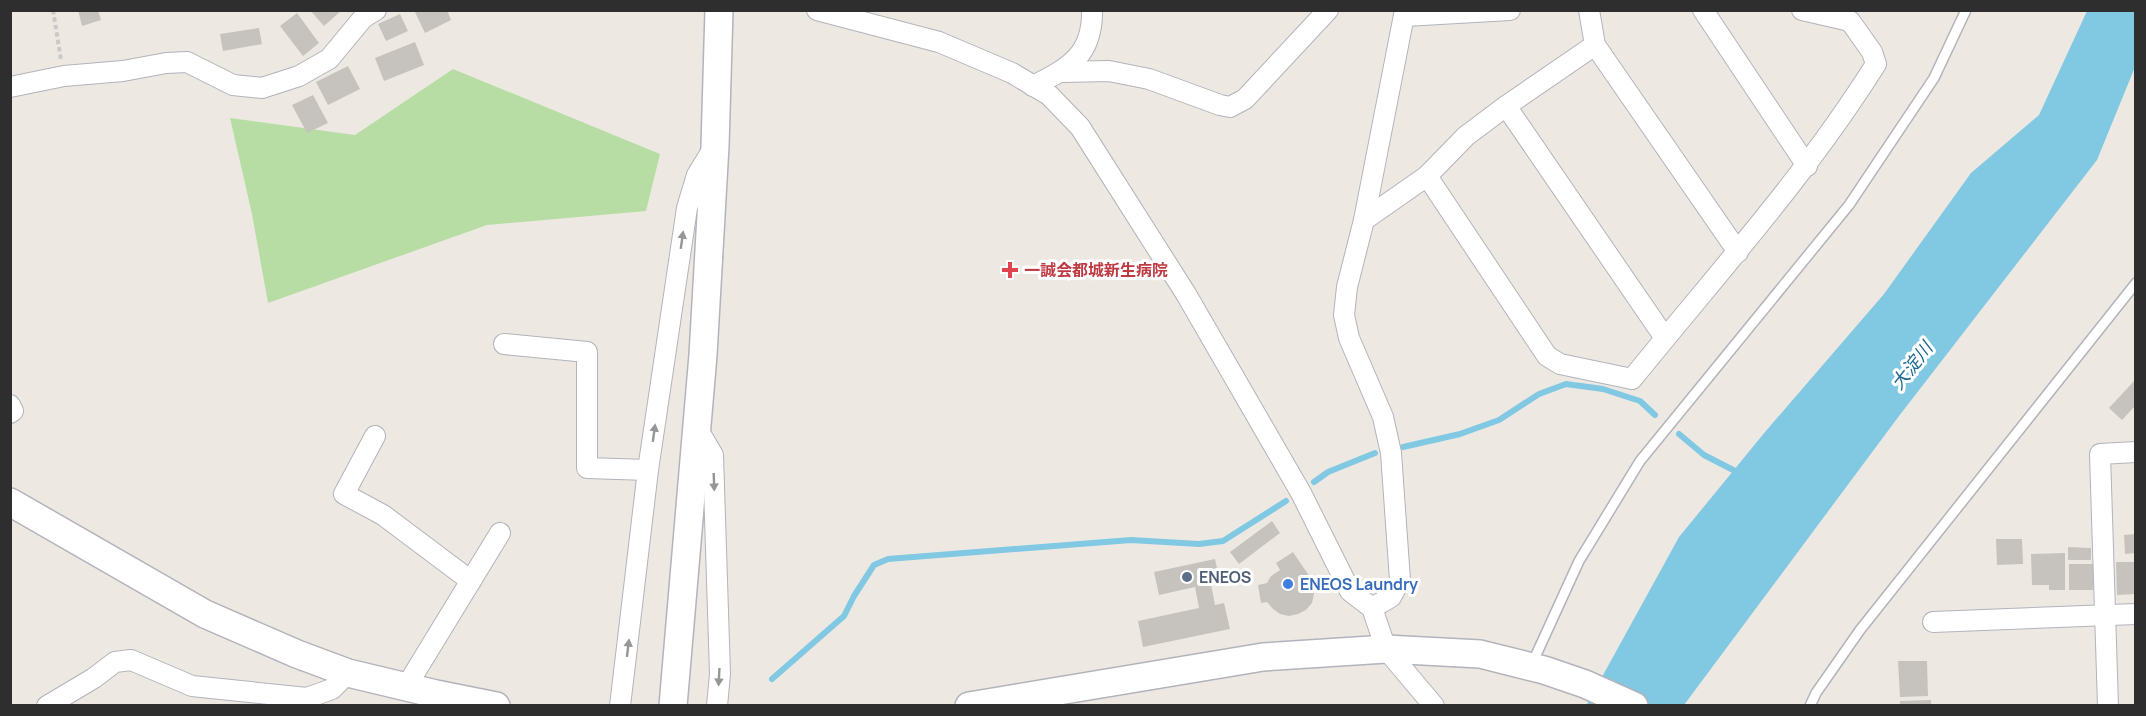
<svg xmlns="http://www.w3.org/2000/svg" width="2146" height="716" font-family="Manrope,'Noto Sans JP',sans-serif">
	<rect width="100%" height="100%" fill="#ede9e2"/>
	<path fill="#b7dda5" d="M453,69L660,154L646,211L487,225L268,303L252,214L230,118L355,135Z"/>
	<path fill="#81c8e3" d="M2087,11H2135V67L2097,160L1899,416L1684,705L1586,706L1679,537L1765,432L1884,294L1971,173L2039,115Z"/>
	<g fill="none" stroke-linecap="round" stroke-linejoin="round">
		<g stroke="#81c8e3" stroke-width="6">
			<path d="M1679,434L1704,455L1739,473"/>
			<path d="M1403,447L1460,434L1499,420L1539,394L1566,384L1603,389L1640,401L1655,415"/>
			<path d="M1314,482L1328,472L1375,453"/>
			<path d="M772,679L844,616L854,596L874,565L888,559L1131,540L1199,544L1223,541L1286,501"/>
		</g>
	</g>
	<g fill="#c6c2be">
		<path d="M78,10H98L101,20L82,26Z"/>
		<path d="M310,10H342L324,26Z"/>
		<path d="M414,10H447L451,20L425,33Z"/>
		<path d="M297,13L319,43L303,56L280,26Z"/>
		<path d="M400,14L408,31L386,41L378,24Z"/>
		<path d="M259,28L262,44L223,51L220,34Z"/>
		<path d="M415,42L424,65L384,81L375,58Z"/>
		<path d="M348,66L360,89L328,105L316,82Z"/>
		<path d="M313,95L328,123L307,133L292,105Z"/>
		<path d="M2136,379V405L2122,420L2109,408Z"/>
		<path d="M1272,521L1280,533L1239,564L1230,552Z"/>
		<path d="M2136,534V553L2125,554L2124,535Z"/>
		<path d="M1996,539H2022L2023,564L1997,565Z"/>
		<path d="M2068,547L2091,548V560H2068Z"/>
		<path d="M1293,552L1310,577L1314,585V594L1312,603L1306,610L1298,614L1289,616L1280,614L1273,609L1267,602L1261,603L1258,585L1267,583L1271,576L1280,570L1276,563Z"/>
		<path d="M2065,553V590H2049V585H2032L2031,554Z"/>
		<path d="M1215,559L1220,582L1211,584L1215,605L1224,603L1230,629L1143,647L1138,621L1199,608L1195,587L1159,595L1154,572Z"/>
		<path d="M2116,562H2136V594L2117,595Z"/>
		<rect x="2069" y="564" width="24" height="26"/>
		<path d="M1898,661H1927L1928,696L1900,697Z"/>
		<path d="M1931,700V706H1900V701Z"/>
	</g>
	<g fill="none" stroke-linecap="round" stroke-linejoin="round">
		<g stroke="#b2b3bc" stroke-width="12">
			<g id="lane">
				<path d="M1531,666L1579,561L1640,461L1849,205L1934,78L1966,10"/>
				<path d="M1810,706L1816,693L1860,630L2136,283"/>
			</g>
		</g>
		<g stroke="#b2b3bc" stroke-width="22">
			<g id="street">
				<path d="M817,10L939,42L1012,73L1049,95L1080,127L1186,294L1301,493L1350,591L1372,608L1386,649L1434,706"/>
				<path d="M1589,10L1595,45L1738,252"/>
				<path d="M1703,10L1807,166"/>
				<path d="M1405,16L1510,10"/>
				<path d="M1062,72L1109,71L1149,79L1220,105L1230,107L1245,99L1328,10"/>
				<path d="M1033,86C1069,68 1093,55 1092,10"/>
				<path d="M10,87L64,76L123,71L166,63L187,62L233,85L262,88L299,76L329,59L363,18L376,10"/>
				<path d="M1506,106L1665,338"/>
				<path d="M1427,176L1547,356L1560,364L1632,379C1716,275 1805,177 1876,64L1872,52L1850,21L1802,10"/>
				<path d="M1364,220L1427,176L1466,136L1506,106L1595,45"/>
				<path d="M504,344L587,352V468L648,470"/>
				<path d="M10,405L13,411L10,413"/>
				<path d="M697,428L713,455L720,674L717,706"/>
				<path d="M375,436L344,494L383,515L471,581"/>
				<path d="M1372,608L1391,597L1400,580L1391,453L1383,417L1349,338L1344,315L1347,287L1364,220L1405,10"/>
				<path d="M1933,622L2136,614"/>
				<path d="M406,687L500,533"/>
				<path d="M47,706L94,678L115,662L131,660L192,686L307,698L332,689L348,673"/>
				<path d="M620,706L648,470L687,208L697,175L713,149"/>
				<path d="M2108,706L2100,454L2136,452"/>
			</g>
		</g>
		<g stroke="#b2b3bc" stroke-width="30">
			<g id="secondary">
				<path d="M10,502L205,614L297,654L348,673L436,694L496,706"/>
				<path d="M673,706L703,355L715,146L719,10"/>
				<path d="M969,706L1263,657L1386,649L1480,654L1544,670L1585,684L1634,706"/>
			</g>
		</g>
		<path stroke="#c9c9c9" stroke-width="4" stroke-dasharray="4.5 3" stroke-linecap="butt" d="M53,10L61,60"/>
		<use href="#lane" stroke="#fff" stroke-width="9"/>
		<use href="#street" stroke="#fff" stroke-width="20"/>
		<use href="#secondary" stroke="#fff" stroke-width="27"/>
	</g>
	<defs><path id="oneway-solid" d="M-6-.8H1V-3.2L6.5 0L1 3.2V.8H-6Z" transform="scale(1.5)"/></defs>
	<g fill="#969696">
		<use href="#oneway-solid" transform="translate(682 240) rotate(-82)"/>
		<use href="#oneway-solid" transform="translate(654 433) rotate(-82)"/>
		<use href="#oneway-solid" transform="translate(714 482) rotate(88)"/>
		<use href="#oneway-solid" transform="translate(628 648) rotate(-83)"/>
		<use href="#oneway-solid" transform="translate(719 677) rotate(93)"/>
	</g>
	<path fill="#e0444e" stroke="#fff" stroke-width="2" d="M1007 261h6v6h6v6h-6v6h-6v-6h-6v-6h6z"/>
	<circle fill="#5c6f8a" stroke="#fff" stroke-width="2" cx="1187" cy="577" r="6"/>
	<circle fill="#3f7fe0" stroke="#fff" stroke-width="2" cx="1288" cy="584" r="6"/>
	<g text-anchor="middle" stroke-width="6" stroke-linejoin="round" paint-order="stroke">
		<g font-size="16" font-weight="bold" fill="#be3a42" stroke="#fff" text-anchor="start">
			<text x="1024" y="276">一誠会都城新生病院</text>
		</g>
		<g font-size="16" font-weight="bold" fill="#4e5e75" stroke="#fff" text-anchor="start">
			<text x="1199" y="583">ENEOS</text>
		</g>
		<g font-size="16" font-weight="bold" fill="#366cbe" stroke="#fff" text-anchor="start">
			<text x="1300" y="590">ENEOS Laundry</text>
		</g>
		<g font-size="18" font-style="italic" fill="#1c6893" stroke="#fff">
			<text transform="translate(1912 366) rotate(-52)" y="6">大淀川</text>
		</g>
	</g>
	<rect width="2146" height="716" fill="none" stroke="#2e2e2e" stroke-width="24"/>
</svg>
